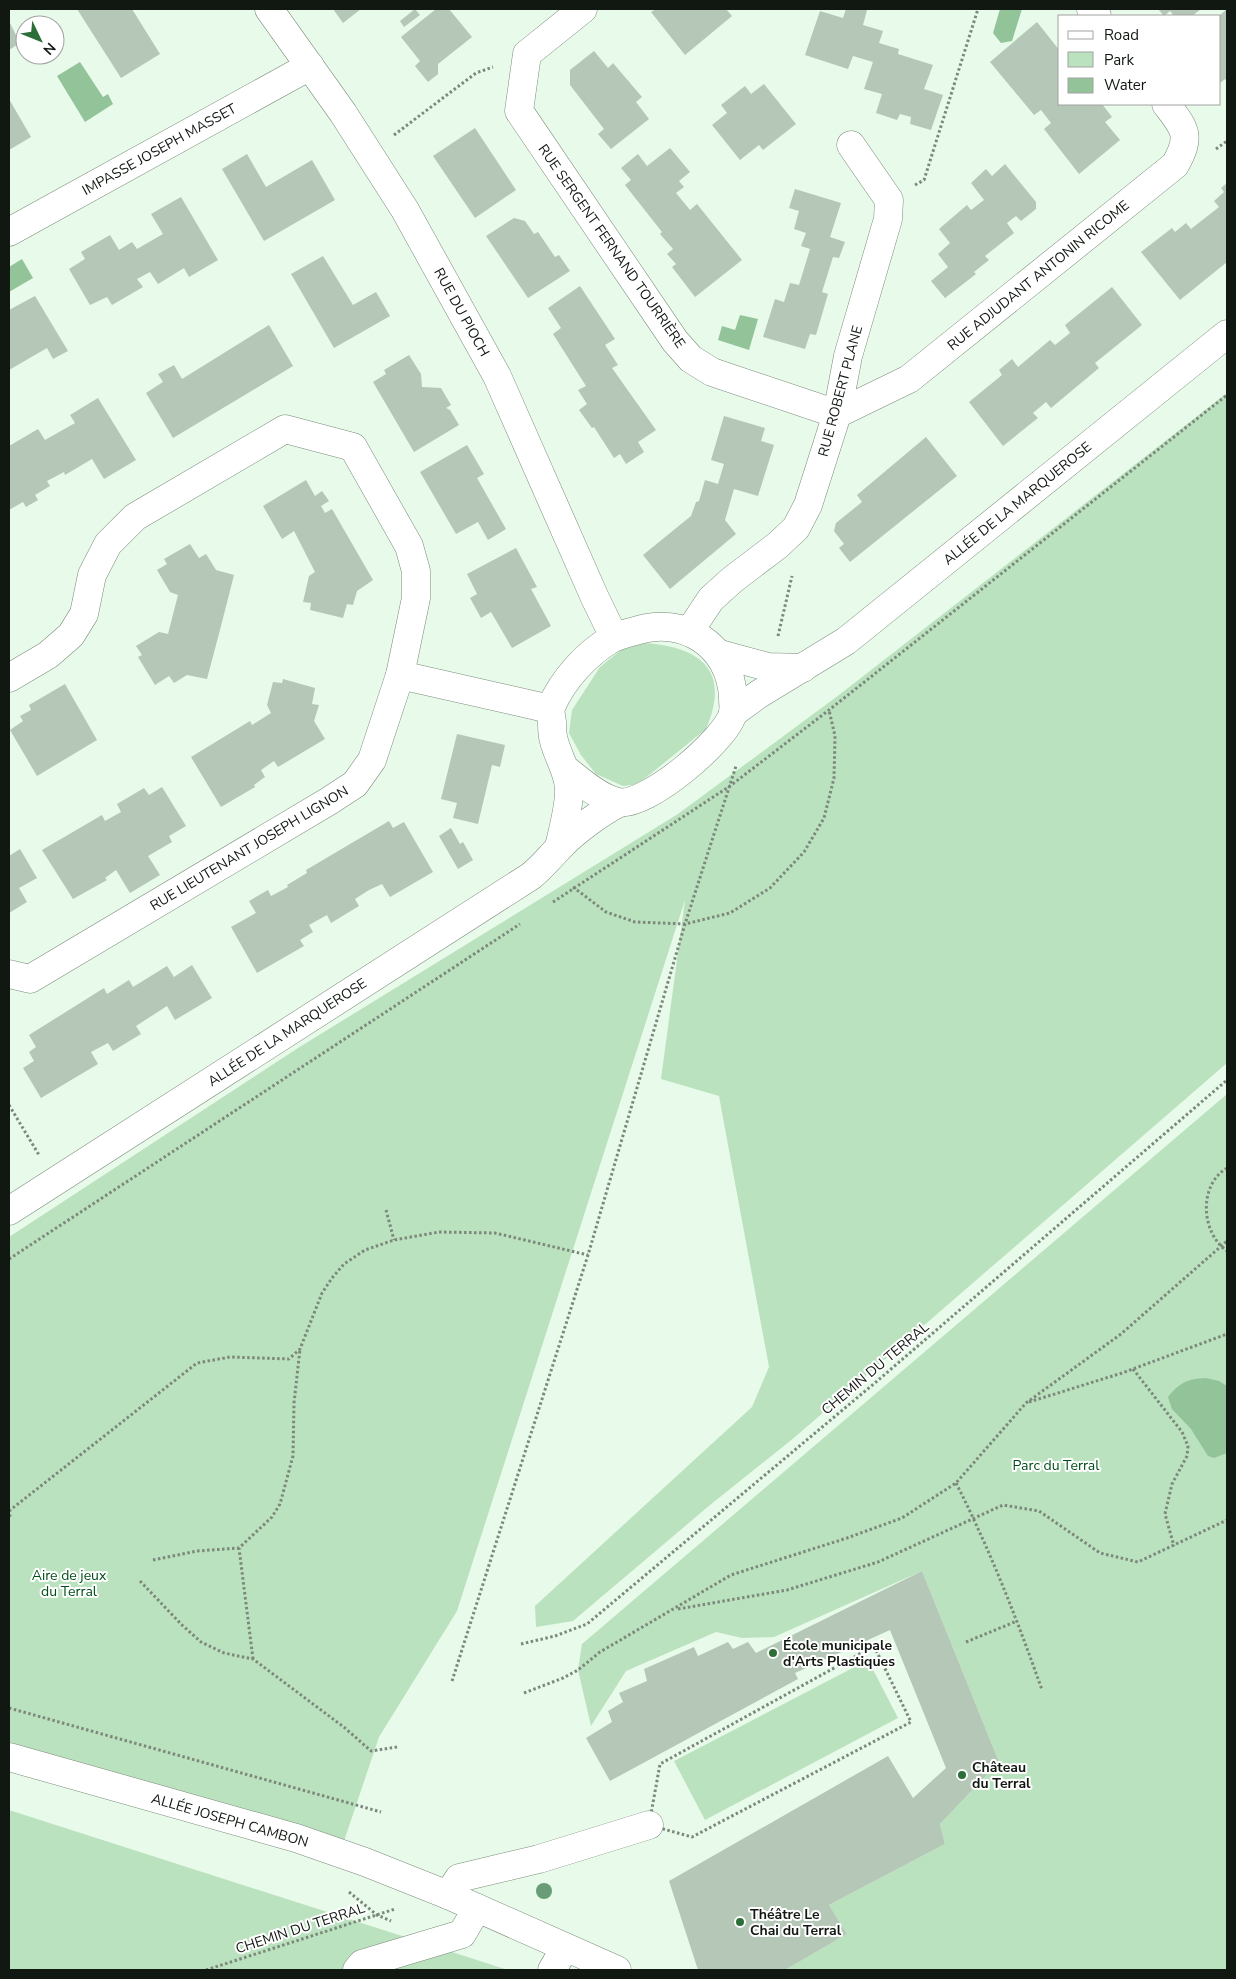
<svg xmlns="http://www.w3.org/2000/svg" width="1236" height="1979" font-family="'Nunito Sans',sans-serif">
	<rect width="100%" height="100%" fill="#e8fae9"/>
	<g fill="#bbe2be">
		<path d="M1227,393V1063L795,1437L710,1505L573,1621L536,1627L535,1606L752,1407L769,1367L719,1096L661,1079L685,900L457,1611L379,1737L340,1853L9,1758V1237L298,1048L678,814L839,695Z"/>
		<path d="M645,643C701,647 731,671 706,729L638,784L623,786L596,774L581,755L569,733L572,710L600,667L621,650Z"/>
		<path d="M1227,1094V1970H785L847,1934L829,1905L945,1844L940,1824L999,1762L922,1571L774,1637L742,1638L716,1632L626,1671L591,1726L578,1670L582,1644Z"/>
		<path d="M868,1660L898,1718L705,1820L674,1761Z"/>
		<path d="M9,1810L508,1970H9Z"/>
	</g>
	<g fill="#93c398">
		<path d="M1000,9H1022L1012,41L1001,43L993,33Z"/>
		<path d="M80,62L103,97L108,94L113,104L85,122L57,76Z"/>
		<path d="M22,259L33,278L9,292V267Z"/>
		<path d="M740,315L758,319L749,350L718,340L722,326L735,330Z"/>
		<path d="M1206,1378L1219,1381L1227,1386V1453L1214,1458L1208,1456L1191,1429L1172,1409L1168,1397C1180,1382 1188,1379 1206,1378Z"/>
	</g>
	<g fill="#b5c7b6">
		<path d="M77,9H132L160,54L121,78Z"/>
		<path d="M333,9H361L343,23Z"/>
		<path d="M415,9L420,15L404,27L400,21Z"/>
		<path d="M436,9H449L472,37L438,64V74L428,82L415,66L420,61L401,37Z"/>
		<path d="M656,9H726L732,16L685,55L651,12Z"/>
		<path d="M846,9L867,10L863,25L883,31L879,43L899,49L898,54L933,65L924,89L943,95L931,130L910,124L911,117L900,114L897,120L876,113L882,94L864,89L873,62L853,56L848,69L805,55L820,11L843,18Z"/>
		<path d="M1158,9H1201L1192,16H1174L1170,11L1164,16Z"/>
		<path d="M1227,9V82L1225,79L1220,83V15Z"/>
		<path d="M9,21L20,43L9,50Z"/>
		<path d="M1037,22L1060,51V104H1102L1112,117L1105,122L1120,140L1079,174L1044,129L1051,123L1041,110L1034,115L990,62Z"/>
		<path d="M594,51L608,68L613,63L642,97L636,102L649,119L611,149L598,134L604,129L570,85V70Z"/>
		<path d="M764,84L796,124L763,150L759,145L740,160L712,125L727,113L721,105L745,86L751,94Z"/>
		<path d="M9,99L31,137L9,150Z"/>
		<path d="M475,128L516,190L475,218L433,156Z"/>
		<path d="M670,148L690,172L679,181L684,187L676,193L690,210L697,204L742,260L695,297L672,267L676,264L667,254L673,249L660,234L662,232L625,185L631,180L621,168L638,154L647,166Z"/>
		<path d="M247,154L266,187L312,160L335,200L264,241L222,169Z"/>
		<path d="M1005,164L1036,202V209L1021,221L1016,216L1007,223L1014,233L985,256L989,260L974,272L976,274L945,298L931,281L948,267L938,254L950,243L939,229L967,205L971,210L984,200L971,183L986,169L992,176Z"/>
		<path d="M1227,183V262L1180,300L1141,252L1172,228L1175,232L1186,223L1191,229L1219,207L1214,201L1224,192L1221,188Z"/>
		<path d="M795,189L841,203L830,237L845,242L839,258L833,257L822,292L828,294L816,335L810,334L805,349L763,337L775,299L784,302L790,283L799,285L810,249L801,246L806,233L794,229L799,211L789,208Z"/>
		<path d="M181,197L218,260L189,277L184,268L158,284L150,272L137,279L143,287L112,305L107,297L90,305L69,269L85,259L81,252L110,235L119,250L132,242L137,249L163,234L151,214Z"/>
		<path d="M514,218L525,221L534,234L538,232L555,257L559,255L570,271L528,298L486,236Z"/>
		<path d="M323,256L353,305L376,292L390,316L334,348L291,274Z"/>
		<path d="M580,286L615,339L605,345L618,365L612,368L656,430L638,442L644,452L626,464L620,454L614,458L594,427L592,428L579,410L587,404L578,390L586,386L553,334L561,328L548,308Z"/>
		<path d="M1112,287L1142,325L1095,363L1099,368L1051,408L1046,402L1033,413L1038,418L1003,446L969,402L1002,375L999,370L1012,359L1018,367L1050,340L1055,345L1070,333L1065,325Z"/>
		<path d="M35,296L68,351L53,359L47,348L9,370V310Z"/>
		<path d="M269,325L293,366L173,438L146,393L163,382L158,374L174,365L182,379Z"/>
		<path d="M409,355L421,374L422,387L441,388L451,405L446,408L450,410L459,425L414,452L373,382L386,374L384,370Z"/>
		<path d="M98,398L136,460L104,479L92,459L65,475L64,472L47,481L50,486L35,495L38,500L26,507L23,502L9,510V446L38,429L45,440L75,423L70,415Z"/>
		<path d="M724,416L765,428L761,441L774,445L758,496L734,489L725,520L736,534L670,589L643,555L691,516L696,502L699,501L705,480L718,484L724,464L711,460Z"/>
		<path d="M926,437L957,476L850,562L839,548L844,544L834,531L836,523L862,502L857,495Z"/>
		<path d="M467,445L484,474L477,478L506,529L488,540L478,522L456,534L420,472Z"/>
		<path d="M306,480L315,496L322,491L329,501L321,506L325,513L332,509L373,580L357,591L353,605L347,604L343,618L310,610L311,603L303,602L309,576L315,572L294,531L282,539L263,506Z"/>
		<path d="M190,544L199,558L206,554L216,570L234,575L221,626L207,679L187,675L174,683L169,676L155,685L138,657L142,655L136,646L159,632L168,634L178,595L170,592L157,570L167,564L164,559Z"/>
		<path d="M516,548L537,587L531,589L551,626L512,648L491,612L481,618L470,598L477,594L467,574Z"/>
		<path d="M283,679L315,688L312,704L319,705L314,721L325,739L278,767L274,761L261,770L265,777L254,785L255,787L221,807L191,757L250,721L252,725L271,713L267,705L273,682L282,683Z"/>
		<path d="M65,684L97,740L37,776L10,730L23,721L20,716L31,710L29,705Z"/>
		<path d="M457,734L505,745L500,767L492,765L478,824L453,818L457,803L441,799Z"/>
		<path d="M162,787L186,826L169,836L172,842L148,856L160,875L130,893L116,870L105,878L107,880L73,899L42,850L102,815L105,821L121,812L117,804L144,788L149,795Z"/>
		<path d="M389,821L393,828L404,822L433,872L390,897L382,884L369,890L355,899L359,906L331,923L327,915L309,925L313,932L300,940L304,946L257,973L231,927L256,913L249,901L268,890L271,896L288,887L287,885L307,873L306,870Z"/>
		<path d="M451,828L460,844L463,842L473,860L458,869L439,836Z"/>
		<path d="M20,849L37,878L19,888L27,902L9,913V856Z"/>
		<path d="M192,965L212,998L175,1020L167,1006L136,1026L141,1034L113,1051L108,1043L91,1052L98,1064L41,1098L23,1068L34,1061L29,1052L36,1047L29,1035L104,988L107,994L129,980L133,987L167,966L174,977Z"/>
		<path d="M922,1571L999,1762L940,1824L945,1844L829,1905L847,1934L785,1970H698L669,1881L888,1756L913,1798L946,1768L890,1630L795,1673L798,1679L610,1781L586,1738L612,1722L608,1711L623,1702L619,1693L647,1681L644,1669L694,1647L698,1656L728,1642L733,1649L748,1642L756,1653Z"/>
	</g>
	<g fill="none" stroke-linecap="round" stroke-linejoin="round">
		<g stroke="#7b8b7c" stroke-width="29">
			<g id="minor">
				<path d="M269,9L343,113L405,210L497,376L595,598L614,637"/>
				<path d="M583,9L527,54L519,111L675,341L691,359L712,372L837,414L909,379L1175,165C1192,135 1185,129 1166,104"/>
				<path d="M1091,9L1097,16"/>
				<path d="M9,232L310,66"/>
				<path d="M689,632L711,599L732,580L778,545L796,528L808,505L837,414L848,356L888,219L889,200L851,145"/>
				<path d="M720,654L768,667L803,668"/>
				<path d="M9,678L48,655L71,635L84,614L92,575L108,544L135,517L285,429L353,447L409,546L416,571V598L400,675"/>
				<path d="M733,713L759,694L846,641L1227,334"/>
				<path d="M559,847C563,830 570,804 569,788C568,771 558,757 554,741C552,735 552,728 552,722C551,717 550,712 551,707C563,679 587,653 613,638C620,635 628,633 635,631C683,615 731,645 733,698C733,702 734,708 733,713C727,739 646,808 618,802C600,799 578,779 564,768"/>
				<path d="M9,974L30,979L329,801L355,784L372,760L400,675L550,709"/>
				<path d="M9,1211L531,876C543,866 549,858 559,848C572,833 601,812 619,803"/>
				<path d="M9,1757L296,1838L365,1862L448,1895L617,1970"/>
				<path d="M448,1895L459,1878L539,1859L649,1825"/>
				<path d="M357,1970L362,1964L462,1934L477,1908"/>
				<path d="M552,1970L565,1948"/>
			</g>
		</g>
		<g stroke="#7c887c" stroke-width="3" stroke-dasharray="2.5 2.5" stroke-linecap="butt">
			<path d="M394,135L476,73L493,67"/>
			<path d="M1216,149L1227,141"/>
			<path d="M915,185L924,180L978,9"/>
			<path d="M778,636L792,576"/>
			<path d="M573,887L606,912L635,922L685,924L730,913L770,888L804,852L824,818L834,778L835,736L829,710"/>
			<path d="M553,902L730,786L829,710L1227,395"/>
			<path d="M9,1105L39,1155"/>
			<path d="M1227,1168C1198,1185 1201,1233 1227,1251"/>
			<path d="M386,1210L394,1240"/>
			<path d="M9,1259L520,924"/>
			<path d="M1133,1369L1182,1432L1188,1446L1187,1456L1172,1484L1165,1514L1174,1546"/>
			<path d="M1029,1402L1122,1373L1227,1334"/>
			<path d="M956,1483C990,1550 1017,1619 1042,1690"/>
			<path d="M9,1511L197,1363L230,1357L289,1359L300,1349L322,1293L332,1278L344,1264L365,1250L394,1240L439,1232L495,1233L588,1255"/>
			<path d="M9,1515L12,1518"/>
			<path d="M153,1560L197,1551L239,1548"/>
			<path d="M140,1581L182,1625L201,1642L224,1653L253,1659L345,1728L371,1751L397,1747"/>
			<path d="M678,1609L787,1590L878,1562L1003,1505L1039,1511L1100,1553L1138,1562L1227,1520"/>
			<path d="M966,1642L1017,1621"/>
			<path d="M521,1644L555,1636L587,1624L876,1382L1227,1080"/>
			<path d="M874,1646L911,1722L692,1837L649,1825L660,1764Z"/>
			<path d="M253,1659L239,1548L272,1517L280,1504L293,1456L294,1403L300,1349"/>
			<path d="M452,1681L588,1255L685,924L736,766"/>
			<path d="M524,1693L563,1678L578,1670L600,1652L731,1575L847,1538L902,1518L956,1483L1026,1403L1121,1334L1227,1241"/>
			<path d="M9,1708L381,1812"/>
			<path d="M349,1892L377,1915L391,1921"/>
			<path d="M206,1970L395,1909"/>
		</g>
		<use href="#minor" stroke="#fff" stroke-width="28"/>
	</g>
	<circle fill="#689b76" cx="544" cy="1891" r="8"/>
	<g fill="#2c6e38" stroke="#fff" stroke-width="2">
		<circle cx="773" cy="1653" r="5"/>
		<circle cx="962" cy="1775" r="5"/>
		<circle cx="740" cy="1922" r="5"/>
	</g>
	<g text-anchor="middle" stroke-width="4" stroke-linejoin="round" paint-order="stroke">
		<g font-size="14" fill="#111711" stroke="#fff">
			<text transform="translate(159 149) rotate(-29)" y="5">IMPASSE JOSEPH MASSET</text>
			<text transform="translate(612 246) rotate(55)" y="5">RUE SERGENT FERNAND TOURRIÈRE</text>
			<text transform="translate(1038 275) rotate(-39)" y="5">RUE ADJUDANT ANTONIN RICOME</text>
			<text transform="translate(462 312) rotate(61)" y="5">RUE DU PIOCH</text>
			<text transform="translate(840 391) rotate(-75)" y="5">RUE ROBERT PLANE</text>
			<text transform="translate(1017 503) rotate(-39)" y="5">ALLÉE DE LA MARQUEROSE</text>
			<text transform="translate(249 848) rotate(-31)" y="5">RUE LIEUTENANT JOSEPH LIGNON</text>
			<text transform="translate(287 1032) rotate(-33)" y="5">ALLÉE DE LA MARQUEROSE</text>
			<text transform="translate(875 1368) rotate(-40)" y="5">CHEMIN DU TERRAL</text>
			<text transform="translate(230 1820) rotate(16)" y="5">ALLÉE JOSEPH CAMBON</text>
			<text transform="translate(300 1928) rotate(-18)" y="5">CHEMIN DU TERRAL</text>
		</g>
		<g font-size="14" fill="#004d18" stroke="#fff">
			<text x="1056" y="1470">Parc du Terral</text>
			<text x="69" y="1580">Aire de jeux<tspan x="69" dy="16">du Terral</tspan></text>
		</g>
		<g font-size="14" font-weight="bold" fill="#111711" stroke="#fff" text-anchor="start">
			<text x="783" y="1650">École municipale<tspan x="783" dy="16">d'Arts Plastiques</tspan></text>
			<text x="972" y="1772">Château<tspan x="972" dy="16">du Terral</tspan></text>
			<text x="750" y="1919">Théâtre Le<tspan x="750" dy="16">Chai du Terral</tspan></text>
		</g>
	</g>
	<rect width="1236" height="1979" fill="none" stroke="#111711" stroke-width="20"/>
	<rect x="1058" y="15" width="162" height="90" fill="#ffffff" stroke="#a0a2a0"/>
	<rect x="1068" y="31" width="25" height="8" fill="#ffffff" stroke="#a0a2a0"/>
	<text x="1104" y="40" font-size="15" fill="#111711">Road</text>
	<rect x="1068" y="52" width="25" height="15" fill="#bbe2be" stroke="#a0a2a0"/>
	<text x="1104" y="65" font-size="15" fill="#111711">Park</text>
	<rect x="1068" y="78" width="25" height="15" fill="#93c398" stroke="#a0a2a0"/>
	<text x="1104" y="90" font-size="15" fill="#111711">Water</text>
	<g transform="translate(40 40) rotate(133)"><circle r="24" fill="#ffffff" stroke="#a0a2a0"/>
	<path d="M0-4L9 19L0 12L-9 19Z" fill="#2c6e38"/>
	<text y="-8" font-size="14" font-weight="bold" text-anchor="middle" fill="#111711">N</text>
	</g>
</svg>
